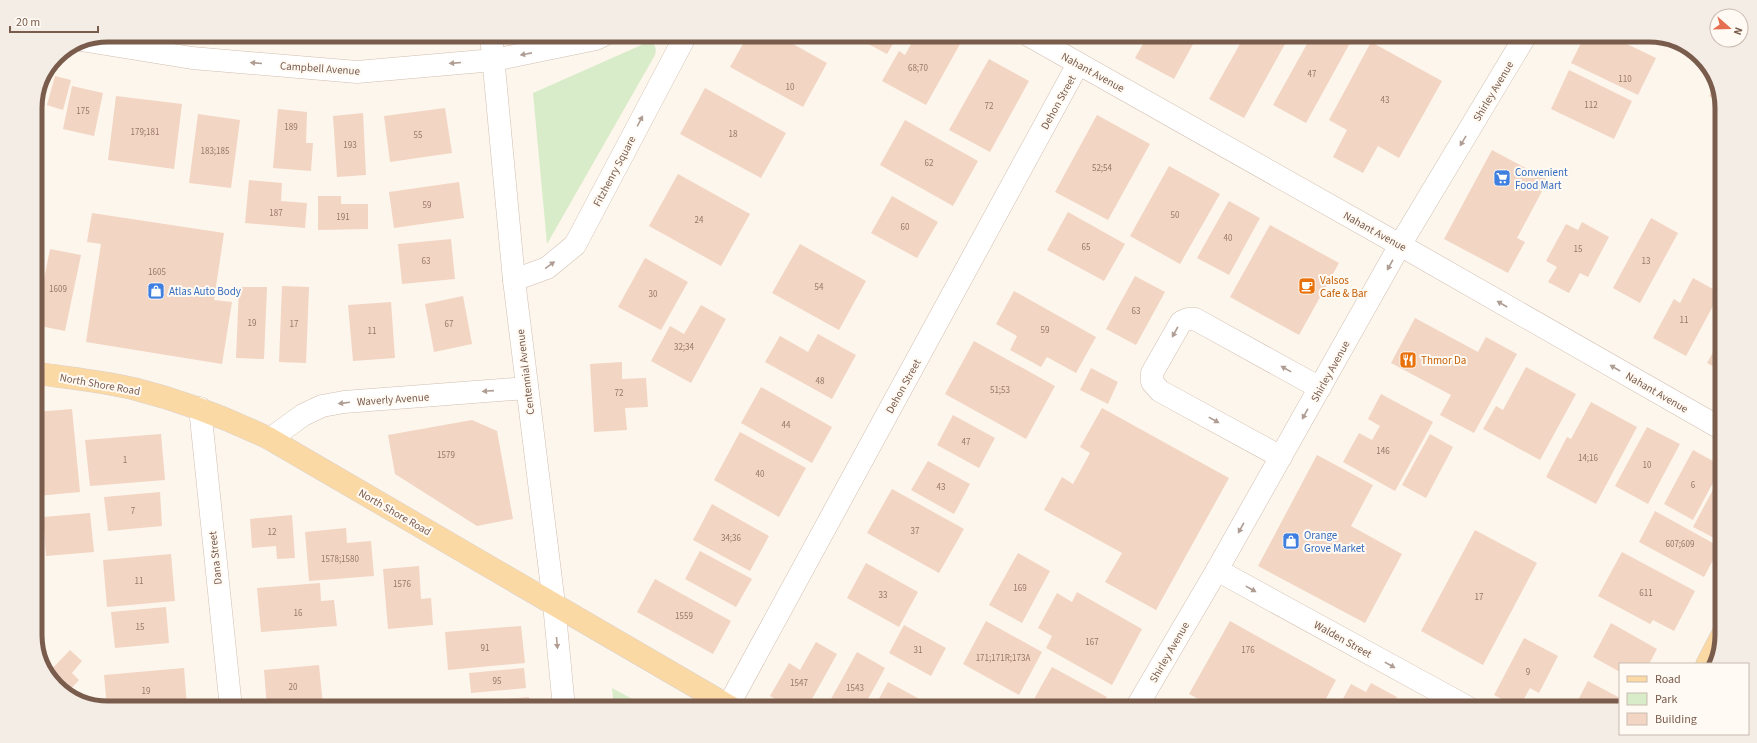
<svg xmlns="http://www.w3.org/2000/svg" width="1757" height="743" font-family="'Source Sans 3',sans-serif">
	<rect width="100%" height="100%" fill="#fdf6ec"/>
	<g fill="#d8ecc9">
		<path d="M646,43C655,42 657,47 655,55L547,244L533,93Z"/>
		<path d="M612,688L649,708H614Z"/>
	</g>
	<g fill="#f3d5c3">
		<path d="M316,35H360V40L316,38Z"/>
		<path d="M748,35H777L827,63L803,107L730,67Z"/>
		<path d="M809,35H826L822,42Z"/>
		<path d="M859,35H898L887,54L857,38Z"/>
		<path d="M916,35H943L960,44L926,105L882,81L899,51L905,55Z"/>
		<path d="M1148,35H1198L1174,79L1135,58Z"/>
		<path d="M1245,35H1290L1244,118L1209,99Z"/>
		<path d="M1312,35H1335L1350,43L1306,123L1273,105Z"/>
		<path d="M1585,35H1608L1656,58L1638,95L1571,63Z"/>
		<path d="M1371,42L1442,81L1399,158L1378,146L1363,173L1333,157L1347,130L1329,120Z"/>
		<path d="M989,59L1029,81L990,152L949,130Z"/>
		<path d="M1569,70L1632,101L1614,139L1551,109Z"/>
		<path d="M55,76L71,80L63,110L47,105Z"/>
		<path d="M1715,85L1720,99L1722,103L1709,96Z"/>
		<path d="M72,86L103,93L94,136L63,129Z"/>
		<path d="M705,88L786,133L761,178L680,134Z"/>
		<path d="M116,96L182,104L174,169L108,160Z"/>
		<path d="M445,108L452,153L390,162L384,116Z"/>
		<path d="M278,109L307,112L306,143H313L311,171L273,168Z"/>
		<path d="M363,113L366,175L337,177L333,116Z"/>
		<path d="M198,114L240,120L231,188L189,183Z"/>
		<path d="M1097,115L1150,144L1108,220L1055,192Z"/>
		<path d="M905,120L978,161L953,206L880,165Z"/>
		<path d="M1492,150L1548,180L1517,238L1525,242L1508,273L1444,239Z"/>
		<path d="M1169,166L1220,194L1180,264L1130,236Z"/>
		<path d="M678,174L750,214L721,266L649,226Z"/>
		<path d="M249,180L282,183L281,201L307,203L305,228L245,223Z"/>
		<path d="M459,182L464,218L394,228L389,192Z"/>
		<path d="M318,196H341V204H368V229L318,230Z"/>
		<path d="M892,196L938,222L917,258L871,233Z"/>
		<path d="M1229,201L1260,218L1229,275L1197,258Z"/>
		<path d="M1068,212L1125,244L1104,281L1047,250Z"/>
		<path d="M92,213L224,233L214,300L232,302L222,364L86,342L101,244L87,242Z"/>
		<path d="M1651,218L1678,233L1640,303L1613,288Z"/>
		<path d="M1582,222L1609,237L1588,277L1580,273L1569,293L1548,282L1557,267L1546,261L1566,224L1578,230Z"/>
		<path d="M1270,225L1339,263L1299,335L1230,297Z"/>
		<path d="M451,239L455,279L402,284L398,244Z"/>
		<path d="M800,244L866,281L839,330L772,293Z"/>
		<path d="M50,249L81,255L65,331L35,325Z"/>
		<path d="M645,258L688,282L661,330L618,307Z"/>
		<path d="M1135,276L1165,292L1136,345L1106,329Z"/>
		<path d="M1693,278L1720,293L1686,356L1653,338L1674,299L1680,303Z"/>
		<path d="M282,286L309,287L306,363L279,362Z"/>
		<path d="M239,287H267L264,359L236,358Z"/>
		<path d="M1014,291L1096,337L1076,373L1047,357L1041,367L1010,350L1017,336L996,324Z"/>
		<path d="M463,296L472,344L434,352L425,304Z"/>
		<path d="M391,302L395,358L353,361L348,305Z"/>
		<path d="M701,305L726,319L691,383L651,361L670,326L684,334Z"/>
		<path d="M1415,318L1478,352L1486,337L1517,354L1474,433L1440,415L1451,395L1391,363Z"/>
		<path d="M818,334L856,355L832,399L765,362L780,336L808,352Z"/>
		<path d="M1722,336V371L1707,363Z"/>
		<path d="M974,341L1055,386L1026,439L945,394Z"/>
		<path d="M622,362V379L646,378L648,407L625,408L627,430L594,432L590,364Z"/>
		<path d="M1526,367L1576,394L1540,460L1483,429L1496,406L1503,410Z"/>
		<path d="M1091,368L1118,382L1108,404L1080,390Z"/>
		<path d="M761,387L832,427L812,463L741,423Z"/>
		<path d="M1381,394L1433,422L1395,491L1343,462L1359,433L1372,440L1380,426L1368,419Z"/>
		<path d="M1591,402L1637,427L1596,504L1546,477L1567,437L1571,439Z"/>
		<path d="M1102,408L1229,478L1156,610L1105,582L1122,553L1044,510L1062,477L1073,484L1090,453L1080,447Z"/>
		<path d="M72,409L80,492L37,496L35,474V412Z"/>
		<path d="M953,415L995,438L979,468L937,445Z"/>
		<path d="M472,420L497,431L513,519L477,526L395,474L388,435Z"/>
		<path d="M1647,427L1680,444L1648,504L1615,486Z"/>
		<path d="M740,432L806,468L779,517L714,480Z"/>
		<path d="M161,434L165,480L90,486L85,440Z"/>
		<path d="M1430,434L1453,447L1426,498L1402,485Z"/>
		<path d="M1693,450L1722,466L1693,520L1664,504Z"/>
		<path d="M1317,455L1373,485L1351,526L1402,554L1365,623L1258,566Z"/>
		<path d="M928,461L970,484L954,514L911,490Z"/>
		<path d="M1722,473V542L1693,527Z"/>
		<path d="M892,489L964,529L939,573L867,533Z"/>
		<path d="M160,492L162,526L108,531L104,497Z"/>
		<path d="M712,504L769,536L750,571L693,540Z"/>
		<path d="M1655,511L1720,547L1704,577L1639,542Z"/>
		<path d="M90,513L94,552L46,556L43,517Z"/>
		<path d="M292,515L295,558L277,559L276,546L252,548L250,519Z"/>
		<path d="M346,528L347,543L371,541L374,576L309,581L305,532Z"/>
		<path d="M1475,530L1537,563L1483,665L1421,631Z"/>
		<path d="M700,551L752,579L736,607L685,579Z"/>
		<path d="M1622,552L1695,591L1674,631L1653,620L1650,624L1598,596Z"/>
		<path d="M1018,553L1050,571L1022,623L989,605Z"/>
		<path d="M171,554L175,601L107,607L103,560Z"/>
		<path d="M866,563L918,592L899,627L847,598Z"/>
		<path d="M419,566L421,599L431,598L433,625L388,629L383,569Z"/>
		<path d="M655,579L731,621L713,654L637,612Z"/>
		<path d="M320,583L321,601L334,600L337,626L261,632L257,588Z"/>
		<path d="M1077,592L1142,629L1112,685L1046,648L1052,636L1038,628L1057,593L1072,602Z"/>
		<path d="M166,607L169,643L115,648L111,612Z"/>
		<path d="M35,612L42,619L35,627Z"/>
		<path d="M986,621L1042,652L1019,695L963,664Z"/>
		<path d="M1230,621L1336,680L1321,708H1215L1189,694Z"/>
		<path d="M1611,623L1657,649L1649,664H1620V672L1593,657Z"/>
		<path d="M904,625L946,648L931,676L889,653Z"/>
		<path d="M521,626L525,663L448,670L445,632Z"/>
		<path d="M1524,638L1558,656L1539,693L1530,688L1519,708L1494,695Z"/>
		<path d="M816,642L837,654L807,708H791L770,696L789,663L800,670Z"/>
		<path d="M70,650L82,661L72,673L79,680L67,693L50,679L48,673Z"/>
		<path d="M857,652L885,668L863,708H826Z"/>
		<path d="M319,665L323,705L267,708L264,670Z"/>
		<path d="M1052,667L1107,697L1100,708H1029Z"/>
		<path d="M184,668L187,706L168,708H107L104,675Z"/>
		<path d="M524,668L526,688L471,693L469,673Z"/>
		<path d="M1588,681L1620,698V708H1574Z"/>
		<path d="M888,682L925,702L921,708H874Z"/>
		<path d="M1371,683L1397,697L1391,708H1338L1351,684L1366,692Z"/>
		<path d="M529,697L530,708H458L457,703Z"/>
		<path d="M941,698L959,708H936Z"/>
	</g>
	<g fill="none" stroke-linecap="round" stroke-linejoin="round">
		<g stroke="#d1beb0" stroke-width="23">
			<g id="minor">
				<path d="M491,35L514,280L554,604L564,708"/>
				<path d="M1028,35L1400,245L1722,429"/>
				<path d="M81,40L192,58L357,72L494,60L596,39L604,35"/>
				<path d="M514,280L547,268L575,245L686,35"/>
				<path d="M200,408L231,708"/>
				<path d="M270,439L303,415L322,406L344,402L527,388"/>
				<path d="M1281,457L1160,391L1152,382V373L1181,322L1188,319H1195L1320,388"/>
				<path d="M1217,570L1469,708"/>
				<path d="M727,708L1078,64"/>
				<path d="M1136,708L1217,570L1400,245L1526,35"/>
			</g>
		</g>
		<g stroke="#dad1cd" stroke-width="23">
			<g id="major">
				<path d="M35,373C68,378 103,381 135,389C182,401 227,418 270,439L732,708"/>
				<path d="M1707,664L1722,635"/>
			</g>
		</g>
		<use href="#minor" stroke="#fff" stroke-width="22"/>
		<use href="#major" stroke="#fbd9a5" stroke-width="22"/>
	</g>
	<defs><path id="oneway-solid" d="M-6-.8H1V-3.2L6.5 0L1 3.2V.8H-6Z"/></defs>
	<g fill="#af9d94">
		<use href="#oneway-solid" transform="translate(526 54) rotate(169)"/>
		<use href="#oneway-solid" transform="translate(256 63) rotate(-175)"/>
		<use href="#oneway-solid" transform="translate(455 63) rotate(175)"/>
		<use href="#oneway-solid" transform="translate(640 121) rotate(-62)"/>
		<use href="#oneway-solid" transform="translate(1463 141) rotate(121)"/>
		<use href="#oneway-solid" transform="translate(550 265) rotate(-36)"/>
		<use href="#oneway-solid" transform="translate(1390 265) rotate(119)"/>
		<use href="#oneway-solid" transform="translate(1502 304) rotate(-150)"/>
		<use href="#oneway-solid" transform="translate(1175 332) rotate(119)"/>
		<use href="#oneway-solid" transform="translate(1615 368) rotate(-150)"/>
		<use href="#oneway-solid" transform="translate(1286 369) rotate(-151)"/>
		<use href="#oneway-solid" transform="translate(488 391) rotate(176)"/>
		<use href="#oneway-solid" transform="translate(344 403) rotate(173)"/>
		<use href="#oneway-solid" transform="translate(1305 414) rotate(119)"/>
		<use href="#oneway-solid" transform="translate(1214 420) rotate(29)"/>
		<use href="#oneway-solid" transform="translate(1241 528) rotate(119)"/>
		<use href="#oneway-solid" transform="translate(1251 589) rotate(29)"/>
		<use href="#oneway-solid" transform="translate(557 643) rotate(85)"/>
		<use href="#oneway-solid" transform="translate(1390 665) rotate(29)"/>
	</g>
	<defs>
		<g id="supermarket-square" transform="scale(0.9)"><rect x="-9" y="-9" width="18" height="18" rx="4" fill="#3f7fe0" stroke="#fffaf3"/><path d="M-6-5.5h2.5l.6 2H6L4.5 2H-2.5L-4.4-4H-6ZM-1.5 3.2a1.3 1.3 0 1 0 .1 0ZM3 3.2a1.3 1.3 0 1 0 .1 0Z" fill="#fff"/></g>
		<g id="cafe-square" transform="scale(0.9)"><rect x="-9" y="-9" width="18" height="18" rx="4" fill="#e8710a" stroke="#fffaf3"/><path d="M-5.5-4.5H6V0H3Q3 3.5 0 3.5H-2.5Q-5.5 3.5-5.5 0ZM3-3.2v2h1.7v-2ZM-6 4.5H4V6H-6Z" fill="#fff"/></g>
		<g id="shop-square" transform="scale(0.9)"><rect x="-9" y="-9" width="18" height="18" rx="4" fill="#3f7fe0" stroke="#fffaf3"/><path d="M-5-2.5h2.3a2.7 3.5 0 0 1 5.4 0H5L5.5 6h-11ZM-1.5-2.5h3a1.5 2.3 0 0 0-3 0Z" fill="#fff"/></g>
		<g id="restaurant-square" transform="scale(0.9)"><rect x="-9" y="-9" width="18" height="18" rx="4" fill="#e8710a" stroke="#fffaf3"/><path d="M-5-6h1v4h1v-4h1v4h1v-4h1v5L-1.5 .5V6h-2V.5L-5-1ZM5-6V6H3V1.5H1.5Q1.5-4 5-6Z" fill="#fff"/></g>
	</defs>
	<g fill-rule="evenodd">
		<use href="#supermarket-square" x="1502" y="178"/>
		<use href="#cafe-square" x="1307" y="286"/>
		<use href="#shop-square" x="156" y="291"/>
		<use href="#restaurant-square" x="1408" y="360"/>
		<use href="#shop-square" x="1291" y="541"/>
	</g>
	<g text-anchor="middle" stroke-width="4" stroke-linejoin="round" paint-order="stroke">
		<g font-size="9" fill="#987a6a">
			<text x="918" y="71">68;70</text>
			<text x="1312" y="77">47</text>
			<text x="1625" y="82">110</text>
			<text x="790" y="90">10</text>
			<text x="1385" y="103">43</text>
			<text x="1591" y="108">112</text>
			<text x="989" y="109">72</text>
			<text x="83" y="114">175</text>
			<text x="291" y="130">189</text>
			<text x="145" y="135">179;181</text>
			<text x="733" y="137">18</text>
			<text x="418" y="138">55</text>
			<text x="350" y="148">193</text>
			<text x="215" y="154">183;185</text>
			<text x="929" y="166">62</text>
			<text x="1102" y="171">52;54</text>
			<text x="427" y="208">59</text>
			<text x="276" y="216">187</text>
			<text x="1175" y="218">50</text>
			<text x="343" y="220">191</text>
			<text x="699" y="223">24</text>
			<text x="905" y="230">60</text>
			<text x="1228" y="241">40</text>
			<text x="1086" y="250">65</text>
			<text x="1578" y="252">15</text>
			<text x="426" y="264">63</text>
			<text x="1646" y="264">13</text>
			<text x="157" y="275">1605</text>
			<text x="819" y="290">54</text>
			<text x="58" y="292">1609</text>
			<text x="653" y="297">30</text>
			<text x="1136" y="314">63</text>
			<text x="1684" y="323">11</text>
			<text x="252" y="326">19</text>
			<text x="294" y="327">17</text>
			<text x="449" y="327">67</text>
			<text x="1045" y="333">59</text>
			<text x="372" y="334">11</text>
			<text x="684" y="350">32;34</text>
			<text x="820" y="384">48</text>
			<text x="1000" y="393">51;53</text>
			<text x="619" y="396">72</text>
			<text x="786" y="428">44</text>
			<text x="966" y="445">47</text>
			<text x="1383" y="454">146</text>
			<text x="446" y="458">1579</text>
			<text x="1588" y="461">14;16</text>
			<text x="125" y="463">1</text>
			<text x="1647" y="468">10</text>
			<text x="760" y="477">40</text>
			<text x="1693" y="488">6</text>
			<text x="941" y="490">43</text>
			<text x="133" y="514">7</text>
			<text x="915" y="534">37</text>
			<text x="272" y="535">12</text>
			<text x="731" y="541">34;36</text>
			<text x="1680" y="547">607;609</text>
			<text x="340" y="562">1578;1580</text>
			<text x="139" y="584">11</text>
			<text x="402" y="587">1576</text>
			<text x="1020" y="591">169</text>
			<text x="1646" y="596">611</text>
			<text x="883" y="598">33</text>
			<text x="1479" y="600">17</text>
			<text x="298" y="616">16</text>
			<text x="684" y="619">1559</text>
			<text x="140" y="630">15</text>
			<text x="1092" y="645">167</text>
			<text x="485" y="651">91</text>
			<text x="918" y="653">31</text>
			<text x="1248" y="653">176</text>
			<text x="1003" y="661">171;171R;173A</text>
			<text x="1528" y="675">9</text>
			<text x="497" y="684">95</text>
			<text x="799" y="686">1547</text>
			<text x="293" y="690">20</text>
			<text x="855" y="691">1543</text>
			<text x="146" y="694">19</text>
		</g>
		<g font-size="11" fill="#7a5c4d" stroke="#fffaf3">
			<text transform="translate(320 68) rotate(4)" y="4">Campbell Avenue</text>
			<text transform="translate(1093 72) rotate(29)" y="4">Nahant Avenue</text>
			<text transform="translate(1493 91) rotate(-59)" y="4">Shirley Avenue</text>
			<text transform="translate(1058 102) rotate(-61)" y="4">Dehon Street</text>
			<text transform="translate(614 171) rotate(-62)" y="4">Fitzhenry Square</text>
			<text transform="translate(1375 231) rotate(29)" y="4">Nahant Avenue</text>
			<text transform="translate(1330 371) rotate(-61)" y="4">Shirley Avenue</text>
			<text transform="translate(525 372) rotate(-97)" y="4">Centennial Avenue</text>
			<text transform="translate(100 384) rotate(10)" y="4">North Shore Road</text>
			<text transform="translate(903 386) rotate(-61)" y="4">Dehon Street</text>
			<text transform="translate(1657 392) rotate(30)" y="4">Nahant Avenue</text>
			<text transform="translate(393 399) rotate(-4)" y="4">Waverly Avenue</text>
			<text transform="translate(395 512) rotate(30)" y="4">North Shore Road</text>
			<text transform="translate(215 558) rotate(-96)" y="4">Dana Street</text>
			<text transform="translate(1343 639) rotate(29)" y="4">Walden Street</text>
			<text transform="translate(1169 652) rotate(-60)" y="4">Shirley Avenue</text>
		</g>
		<g font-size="11" fill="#366cbe" stroke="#fffaf3" text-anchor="start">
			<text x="1515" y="176">Convenient<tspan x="1515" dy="13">Food Mart</tspan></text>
			<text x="169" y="295">Atlas Auto Body</text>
			<text x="1304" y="539">Orange<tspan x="1304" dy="13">Grove Market</tspan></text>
		</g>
		<g font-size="11" fill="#c56008" stroke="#fffaf3" text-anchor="start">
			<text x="1320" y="284">Valsos<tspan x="1320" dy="13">Cafe &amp; Bar</tspan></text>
			<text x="1421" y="364">Thmor Da</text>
		</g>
	</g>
	<path d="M0 0H1757V743H0ZM108 42H1649A66 66 0 0 1 1715 108V635A66 66 0 0 1 1649 701H108A66 66 0 0 1 42 635V108A66 66 0 0 1 108 42Z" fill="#f4ede6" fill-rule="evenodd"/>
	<path fill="none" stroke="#7a5c4d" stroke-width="5" d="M108 42H1649A66 66 0 0 1 1715 108V635A66 66 0 0 1 1649 701H108A66 66 0 0 1 42 635V108A66 66 0 0 1 108 42Z"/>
	<rect x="1619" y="663" width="130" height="72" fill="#fffaf3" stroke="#cabbb1"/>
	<rect x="1627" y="676" width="20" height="6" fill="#fbd9a5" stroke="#cabbb1"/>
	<text x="1655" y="683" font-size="12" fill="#7a5c4d">Road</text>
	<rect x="1627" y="693" width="20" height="12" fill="#d8ecc9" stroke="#cabbb1"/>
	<text x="1655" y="703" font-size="12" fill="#7a5c4d">Park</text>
	<rect x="1627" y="713" width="20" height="12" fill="#f3d5c3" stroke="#cabbb1"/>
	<text x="1655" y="723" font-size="12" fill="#7a5c4d">Building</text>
	<g transform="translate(1729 28) rotate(110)"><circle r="19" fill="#fffaf3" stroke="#cabbb1"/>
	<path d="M0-3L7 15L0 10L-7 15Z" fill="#e76f51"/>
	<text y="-6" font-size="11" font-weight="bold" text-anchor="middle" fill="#7a5c4d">N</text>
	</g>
	<path d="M10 26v6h88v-6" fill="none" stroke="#7a5c4d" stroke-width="2"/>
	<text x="16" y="26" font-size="12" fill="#7a5c4d" stroke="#fffaf3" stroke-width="3" paint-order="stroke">20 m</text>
</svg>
